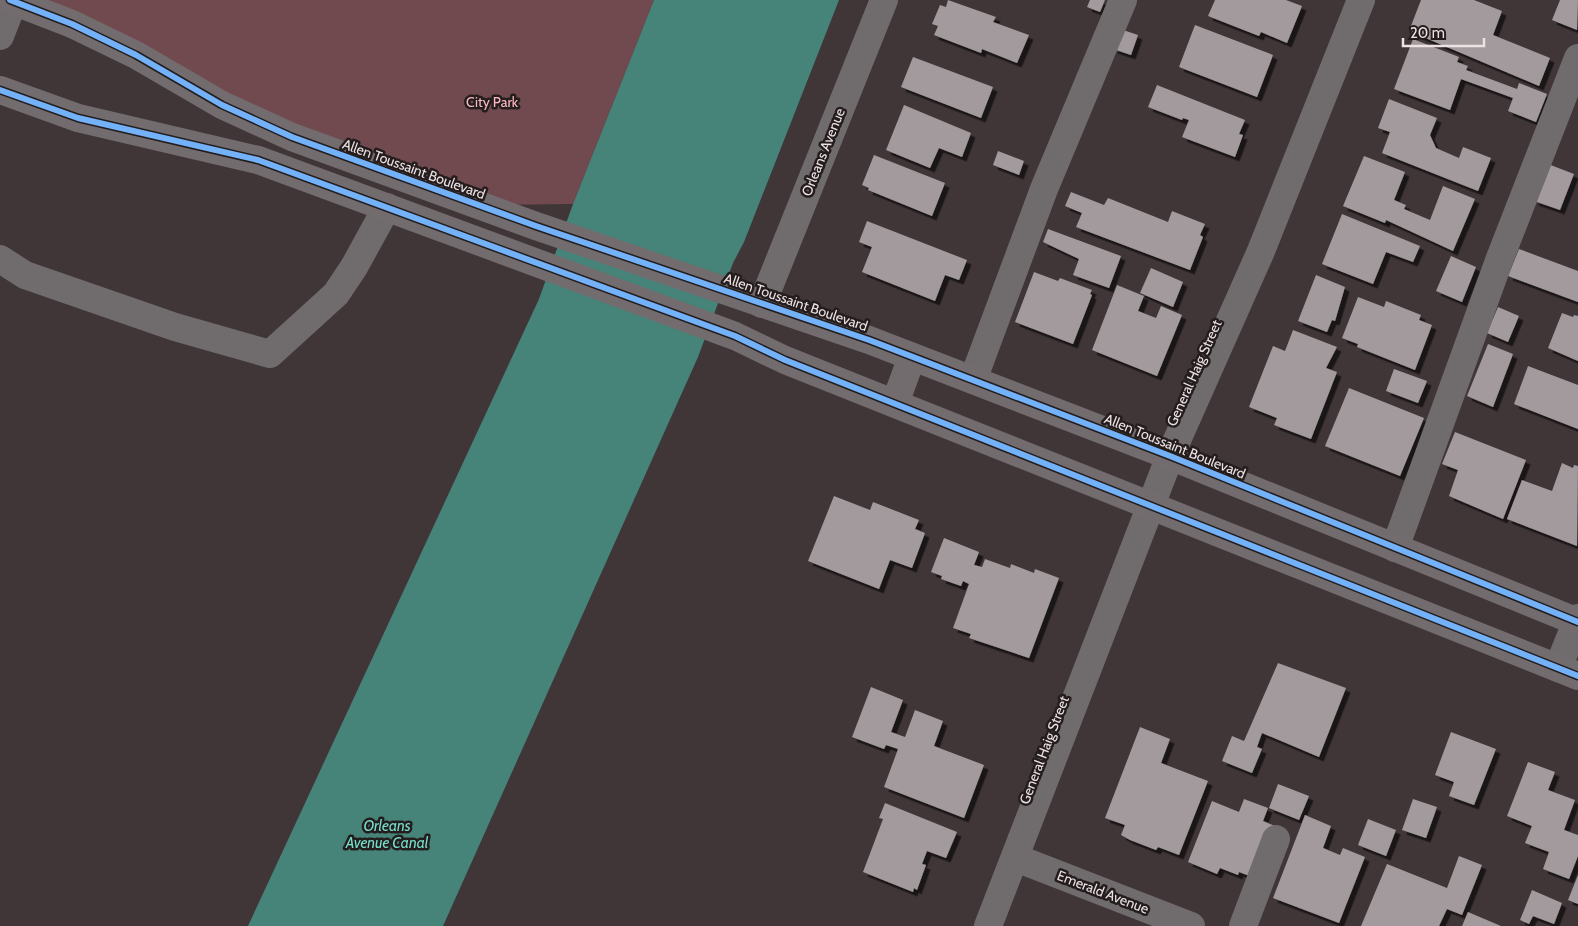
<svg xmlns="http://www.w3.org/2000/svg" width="1578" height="926" font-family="Cabin,sans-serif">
	<defs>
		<filter id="shadow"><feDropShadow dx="4.5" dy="4.5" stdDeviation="0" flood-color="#0009"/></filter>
	</defs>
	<rect width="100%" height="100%" fill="#403638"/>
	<path fill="#714a4f" d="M10,0H654L573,204L477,205Z"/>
	<path fill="#468379" d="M654,0H839L744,242L733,263L698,357L443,926H248L539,299L573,204Z"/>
	<g fill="#a29a9c" filter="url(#shadow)">
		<path d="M948,0L996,17L993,22L1029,35L1017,63L982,49L981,53L934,35L938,26L932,24L940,5L946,7Z"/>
		<path d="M1090,0H1105L1100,12L1087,7Z"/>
		<path d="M1215,0H1286L1302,6L1287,43L1261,32L1259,36L1208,16Z"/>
		<path d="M1421,0H1474L1502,11L1493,35L1550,58L1539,86L1409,31Z"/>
		<path d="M1560,0H1578L1577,30L1552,20Z"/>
		<path d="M1195,25L1273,55L1257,97L1179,67Z"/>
		<path d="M1120,29L1138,35L1131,55L1113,49Z"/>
		<path d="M1413,39L1459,57L1457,62L1468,66L1466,70L1517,89L1519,83L1547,94L1536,122L1508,111L1513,98L1461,79L1450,110L1394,89Z"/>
		<path d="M913,57L993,87L981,118L901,87Z"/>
		<path d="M1157,85L1245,120L1239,134L1243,135L1235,157L1182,137L1189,120L1183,118L1182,120L1148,107Z"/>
		<path d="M1389,99L1437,118L1430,135L1436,148L1459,158L1463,147L1491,158L1478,191L1382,153L1390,132L1378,128Z"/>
		<path d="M904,105L971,133L962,157L939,148L930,168L886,150Z"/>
		<path d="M998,151L1024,161L1019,175L993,165Z"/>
		<path d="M874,155L945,183L932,216L868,190L869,188L862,185Z"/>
		<path d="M1364,156L1405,172L1394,200L1406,205L1404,209L1430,220L1443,186L1475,199L1453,251L1386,220L1385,223L1343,206Z"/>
		<path d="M1548,164L1574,174L1560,210L1534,201Z"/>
		<path d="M1071,192L1104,205L1108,198L1168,222L1172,211L1205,224L1200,235L1203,237L1190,270L1076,227L1082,213L1065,206Z"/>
		<path d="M1342,214L1420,246L1413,262L1386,252L1373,284L1322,264Z"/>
		<path d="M867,221L967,260L959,280L945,275L935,301L862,272L872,247L859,242Z"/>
		<path d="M1048,229L1121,256L1109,288L1073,275L1079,259L1043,242Z"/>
		<path d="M1519,249L1578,271V302L1508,276Z"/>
		<path d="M1451,256L1476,267L1462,302L1436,291Z"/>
		<path d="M1151,268L1183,282L1173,307L1140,293Z"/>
		<path d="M1034,272L1058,281L1060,278L1092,290L1090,294L1092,295L1073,344L1015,322Z"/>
		<path d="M1316,275L1345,287L1335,321L1332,320L1327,332L1298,321Z"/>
		<path d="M1117,285L1144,296L1138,311L1156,318L1161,306L1182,315L1157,376L1092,350Z"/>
		<path d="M1358,297L1384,307L1386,301L1421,315L1419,320L1432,325L1415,370L1357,347L1358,344L1342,338Z"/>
		<path d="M1498,307L1519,316L1508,342L1487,333Z"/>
		<path d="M1562,313L1573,317L1574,315L1578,316V361L1548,348Z"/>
		<path d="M1293,330L1337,347L1326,368L1337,372L1311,439L1274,425L1277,418L1249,407L1273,346L1285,351Z"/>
		<path d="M1488,344L1513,354L1493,407L1467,396Z"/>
		<path d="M1528,366L1578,385V429L1514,404Z"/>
		<path d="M1394,369L1427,381L1418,403L1386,391Z"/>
		<path d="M1349,388L1424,418L1400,476L1325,446Z"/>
		<path d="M1455,432L1526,460L1503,519L1449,496L1458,470L1442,464Z"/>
		<path d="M1562,463L1573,468L1574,465L1578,466L1577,546L1507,519L1522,480L1552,491Z"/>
		<path d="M834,496L870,510L873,502L919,520L915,529L925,533L912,568L890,560L879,589L808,561Z"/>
		<path d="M944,538L979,552L974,565L982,567L985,559L1010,568L1011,564L1034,573L1035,569L1059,578L1029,658L969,638L971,634L953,628L969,584L963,581L961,586L941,579L942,576L931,572Z"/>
		<path d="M1278,663L1346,688L1319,757L1262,733L1257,747L1262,749L1252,773L1222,761L1232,736L1244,741Z"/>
		<path d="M871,687L903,700L891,732L905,737L915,710L943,721L934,746L984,765L964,818L884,787L898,749L886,745L884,749L852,737Z"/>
		<path d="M1140,727L1170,739L1161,763L1208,781L1179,855L1158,847L1156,850L1130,840L1121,835L1125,825L1105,818Z"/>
		<path d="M1451,732L1496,749L1474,805L1449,796L1454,782L1435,775Z"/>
		<path d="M1528,762L1555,772L1548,790L1575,800L1564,830L1578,835V856L1569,879L1543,869L1549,852L1525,843L1532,826L1507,816Z"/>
		<path d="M1278,784L1309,796L1299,820L1269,808Z"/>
		<path d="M1244,799L1268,808L1263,821L1275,826L1255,878L1239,872L1238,875L1220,868L1217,874L1188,862L1212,801L1239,812Z"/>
		<path d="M1413,799L1437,807L1426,838L1402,830Z"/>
		<path d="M885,803L957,832L946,858L927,851L922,864L926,865L917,890L914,888L913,892L863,872L883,819L879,818Z"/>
		<path d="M1305,815L1331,826L1323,848L1340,855L1343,848L1365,857L1339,923L1273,898Z"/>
		<path d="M1368,819L1396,830L1386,856L1358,845Z"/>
		<path d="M1459,856L1482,865L1462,915L1447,909L1439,926H1361L1387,864L1447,888Z"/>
		<path d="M1578,875V904L1568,900Z"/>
		<path d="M1532,890L1562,903L1554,924L1533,916L1529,924L1520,920Z"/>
		<path d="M1468,912L1501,926H1462Z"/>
	</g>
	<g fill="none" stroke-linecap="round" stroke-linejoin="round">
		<g stroke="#706c6d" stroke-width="28">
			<path d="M0,36L14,0"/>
			<path d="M0,259L25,275L175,327L270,354L336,294L354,267L387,207"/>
			<path d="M762,304L884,0"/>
			<path d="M973,380L1044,189L1123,0"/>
			<path d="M1395,548L1500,258L1578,58"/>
			<path d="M1558,668L1578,618"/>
			<path d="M1016,858L1191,926"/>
			<path d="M988,926L1170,456L1261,251L1361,0"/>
			<path d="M1243,926L1276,839"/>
		</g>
		<g stroke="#736c6e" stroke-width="28">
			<path d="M10,0L72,24L136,55L222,105L292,137L536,226L869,340L1170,456L1578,622"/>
			<path d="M0,90L78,118L258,160L735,336L785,360L1578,676"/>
			<path d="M895,403L912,357"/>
		</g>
		<g stroke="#241d1e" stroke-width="9">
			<g id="cycleway">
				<path d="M10,0L72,24L136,55L222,105L292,137L536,226L869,340L1170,456L1578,622"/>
				<path d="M0,90L78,118L258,160L735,336L785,360L1578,676"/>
			</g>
		</g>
		<use href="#cycleway" stroke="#73b2f8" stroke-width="6"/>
	</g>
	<g text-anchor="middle" stroke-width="5" stroke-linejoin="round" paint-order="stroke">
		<g font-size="14" fill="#feb9c1" stroke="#241d1e">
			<text x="492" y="107">City Park</text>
		</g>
		<g font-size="14" fill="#ede2e3" stroke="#241d1e">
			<text transform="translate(823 152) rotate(-68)" y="5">Orleans Avenue</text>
			<text transform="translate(414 169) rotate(20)" y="5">Allen Toussaint Boulevard</text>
			<text transform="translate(796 302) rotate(19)" y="5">Allen Toussaint Boulevard</text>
			<text transform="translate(1194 373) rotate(-66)" y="5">General Haig Street</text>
			<text transform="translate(1175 446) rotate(22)" y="5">Allen Toussaint Boulevard</text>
			<text transform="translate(1044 750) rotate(-69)" y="5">General Haig Street</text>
			<text transform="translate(1103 892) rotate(21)" y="5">Emerald Avenue</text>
		</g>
		<g font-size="15" font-style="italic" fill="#76dfcd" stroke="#241d1e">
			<text x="387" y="831">Orleans<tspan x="387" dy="17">Avenue Canal</tspan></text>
		</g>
	</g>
	<path d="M1403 38v8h81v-8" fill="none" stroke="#ede2e3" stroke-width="2.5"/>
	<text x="1410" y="38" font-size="15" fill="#ede2e3" stroke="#241d1e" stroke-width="4" paint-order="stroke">20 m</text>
</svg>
